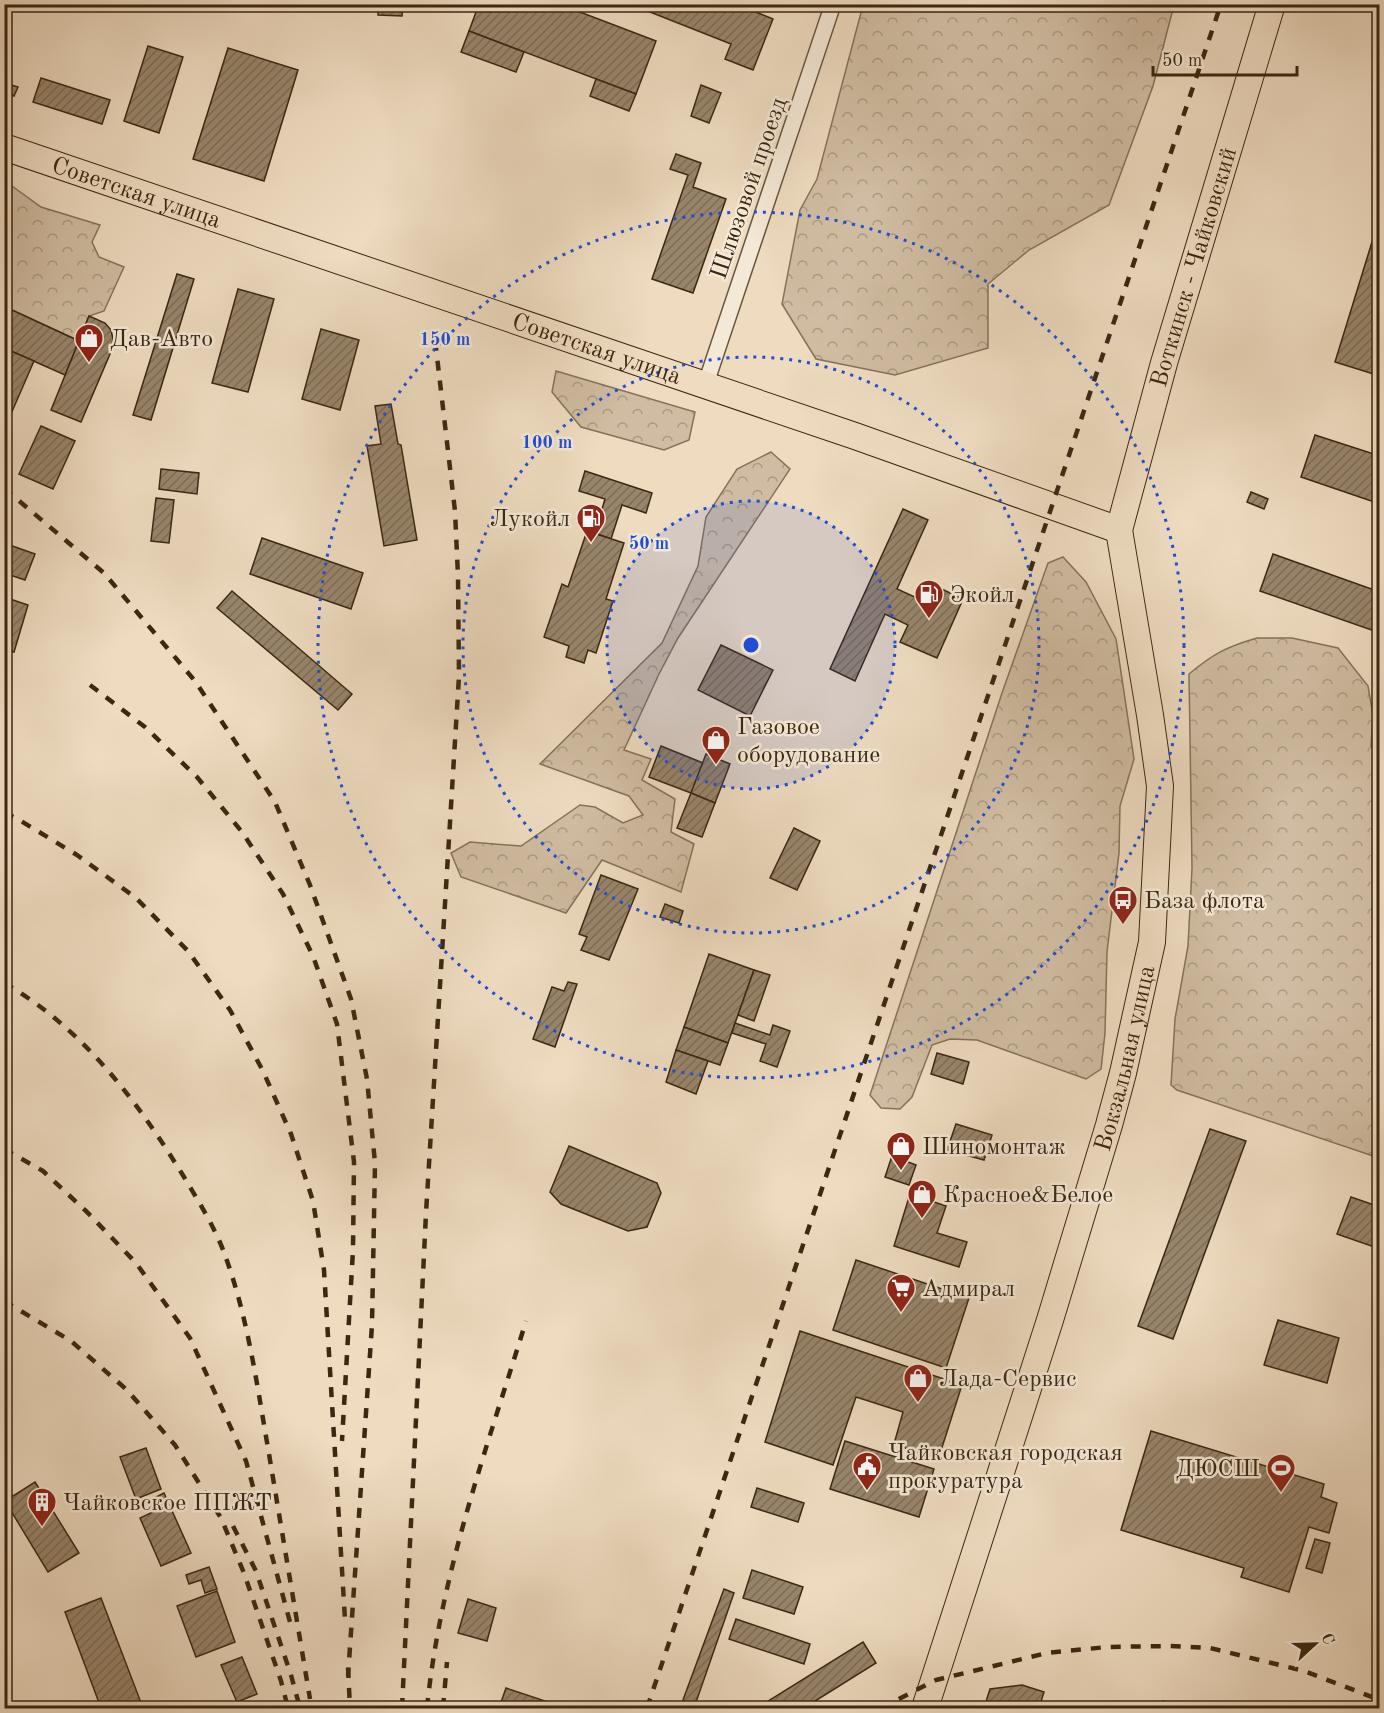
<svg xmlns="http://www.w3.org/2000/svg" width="1384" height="1713" font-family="'Old Standard TT',serif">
	<defs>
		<pattern id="forest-crowns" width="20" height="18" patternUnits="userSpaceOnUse" patternTransform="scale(1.5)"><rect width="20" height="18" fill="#d0bca2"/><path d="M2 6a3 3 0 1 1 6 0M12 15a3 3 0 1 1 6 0" fill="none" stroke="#aa9983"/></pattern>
		<pattern id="building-hatch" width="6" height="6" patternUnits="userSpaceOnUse" patternTransform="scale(1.5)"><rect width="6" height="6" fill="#98856c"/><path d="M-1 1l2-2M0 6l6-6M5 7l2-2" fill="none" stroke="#7d6d57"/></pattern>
	</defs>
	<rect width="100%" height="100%" fill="#eedbc0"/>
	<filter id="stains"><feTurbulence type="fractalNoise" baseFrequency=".00333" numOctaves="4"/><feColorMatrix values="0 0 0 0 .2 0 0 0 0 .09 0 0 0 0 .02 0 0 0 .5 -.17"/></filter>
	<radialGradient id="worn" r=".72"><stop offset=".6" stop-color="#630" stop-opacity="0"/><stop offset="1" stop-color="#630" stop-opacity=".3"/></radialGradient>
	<g fill="url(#forest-crowns)" stroke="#86725a" stroke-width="1.5">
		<path d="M863,5H1174L1153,86L1109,205L1029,250L988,284V348L895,375L816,359L782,304L800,210L817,179Z"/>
		<path d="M5,181L41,207L100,225L92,242L99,257L124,267L104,311L89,316L79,341L12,310L5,309Z"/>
		<path d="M556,371L695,412L689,440L664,450L581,427L552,392Z"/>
		<path d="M771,452L790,469L678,638L659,674L624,750L651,759L642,780L675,799L671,832L694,844L681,892L602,860L566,913L461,877L451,853L470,842L521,846L580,805L595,807L623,823L643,815L629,796L540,764L662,643L698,566L706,517L737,469Z"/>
		<path d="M1063,557L1086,582L1116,639L1134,759L1120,806L1119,853L1107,952L1105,1033L1101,1069L1086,1079L977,1040L950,1039L932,1045L912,1097L900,1109L881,1108L870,1095L1002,693L1048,563Z"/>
		<path d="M1257,638H1292L1338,648L1368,686L1373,715L1371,746L1380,759L1379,1158L1177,1090L1171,1085L1175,1019L1188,946L1192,868L1189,674C1213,654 1226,647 1257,638Z"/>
	</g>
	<g fill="url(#building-hatch)" stroke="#3b2712" stroke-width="1.5">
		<path d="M378,4H403L402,16L378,15Z"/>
		<path d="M479,4H559L656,41L636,94L469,31Z"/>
		<path d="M647,4H736L773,19L753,70L725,59L731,44L645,10Z"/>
		<path d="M469,31L524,52L516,72L461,52Z"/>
		<path d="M148,46L183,57L159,133L124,121Z"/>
		<path d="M228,48L298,70L264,181L193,159Z"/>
		<path d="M41,78L110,100L102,124L33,102Z"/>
		<path d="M596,79L636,94L629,111L590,96Z"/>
		<path d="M4,83L18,87L14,96L4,93Z"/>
		<path d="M701,85L721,93L709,123L691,116Z"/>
		<path d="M676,154L701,163L693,187L726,199L693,293L652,279L688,175L670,169Z"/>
		<path d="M1372,242L1380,245V376L1335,362Z"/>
		<path d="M177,274L194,279L151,420L133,415Z"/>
		<path d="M238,289L274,299L248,392L212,383Z"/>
		<path d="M12,310L79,341L65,375L4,348V327Z"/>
		<path d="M89,316L105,323L111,330L113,339L110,354L81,422L51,410Z"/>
		<path d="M321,329L359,340L340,410L302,399Z"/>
		<path d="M4,348L34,361L4,430Z"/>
		<path d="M391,404L398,444L401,445L417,540L384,546L367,446L381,444L375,406Z"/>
		<path d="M41,426L75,441L53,489L19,474Z"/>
		<path d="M1315,435L1380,456V504L1301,477Z"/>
		<path d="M161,469L199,473L197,494L159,489Z"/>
		<path d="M585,471L652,493L646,513L622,505L611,539L595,533L605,499L579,491Z"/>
		<path d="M1251,492L1268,499L1264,509L1247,502Z"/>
		<path d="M156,498L174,500L169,543L151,541Z"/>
		<path d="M903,509L928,520L897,589L919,599L927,582L963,599L937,658L900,642L908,625L885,614L855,681L830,669Z"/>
		<path d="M587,531L624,543L606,599L613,601L596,653L588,650L584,663L566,657L569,646L544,637L562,584L568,587Z"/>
		<path d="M262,538L363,573L351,609L250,574Z"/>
		<path d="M4,543L35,554L25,580L4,573Z"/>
		<path d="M1273,554L1380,592V633L1260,591Z"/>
		<path d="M232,591L352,694L338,710L217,608Z"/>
		<path d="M4,597L28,605L14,652L4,649Z"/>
		<path d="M721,645L773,670L750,716L698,690Z"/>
		<path d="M661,746L703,763L691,793L649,777Z"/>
		<path d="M706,754L730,764L715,803L691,793Z"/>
		<path d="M691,793L715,803L702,837L677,828Z"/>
		<path d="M794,828L820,841L797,890L770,878Z"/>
		<path d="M601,875L638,889L609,960L581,950L587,937L579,934Z"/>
		<path d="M665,904L683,911L679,923L660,917Z"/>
		<path d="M709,954L754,970L728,1043L684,1027Z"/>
		<path d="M754,970L770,975L754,1021L738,1015Z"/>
		<path d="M568,982L577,984L555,1047L533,1039L552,987L564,991Z"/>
		<path d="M735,1023L770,1035L773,1025L790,1031L777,1067L760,1061L766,1044L732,1033Z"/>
		<path d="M684,1027L728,1043L720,1065L676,1050Z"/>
		<path d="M676,1050L708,1061L696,1094L666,1082Z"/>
		<path d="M937,1053L969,1062L963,1084L931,1074Z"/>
		<path d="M956,1124L992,1135L984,1160L947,1150Z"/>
		<path d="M1210,1129L1246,1141L1173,1339L1138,1326Z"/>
		<path d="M569,1146L657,1183L661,1193L647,1227L628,1231L561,1204L550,1192Z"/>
		<path d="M892,1156L916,1165L909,1185L885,1177Z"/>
		<path d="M910,1194L946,1206L937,1233L967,1242L959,1267L894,1246Z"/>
		<path d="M1351,1197L1380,1207V1249L1337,1234Z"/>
		<path d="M856,1260L969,1298L946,1368L833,1330Z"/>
		<path d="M1278,1320L1339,1338L1327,1383L1264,1365Z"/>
		<path d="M800,1331L962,1385L938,1460L894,1444L903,1412L856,1397L833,1465L765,1442Z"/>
		<path d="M1151,1431L1324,1484L1321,1497L1337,1503L1329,1533L1309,1527L1289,1592L1241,1577L1244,1568L1121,1530Z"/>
		<path d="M845,1441L934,1469L919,1517L830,1489Z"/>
		<path d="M146,1448L161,1489L136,1499L120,1457Z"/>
		<path d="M35,1482L79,1553L48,1572L5,1501Z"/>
		<path d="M757,1488L804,1503L798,1522L751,1507Z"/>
		<path d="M164,1493L191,1553L161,1566L140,1518L159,1509L154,1498Z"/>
		<path d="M1315,1539L1330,1543L1322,1573L1306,1568Z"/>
		<path d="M209,1567L217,1589L205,1593L201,1580L189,1584L186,1575Z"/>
		<path d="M752,1570L803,1587L794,1614L743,1598Z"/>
		<path d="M724,1589L734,1593L694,1708H680Z"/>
		<path d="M217,1591L235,1642L196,1657L177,1606Z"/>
		<path d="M101,1598L143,1708H101L65,1612Z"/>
		<path d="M468,1599L496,1608L487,1641L458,1633Z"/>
		<path d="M736,1619L810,1644L804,1664L729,1639Z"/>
		<path d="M863,1642L876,1663L804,1708H757Z"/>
		<path d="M242,1657L257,1694L237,1702L221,1665Z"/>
		<path d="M1022,1685L1044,1692L1039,1708H984L990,1689Z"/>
		<path d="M506,1688L566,1708H499Z"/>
		<path d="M1163,1701L1185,1708H1160Z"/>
	</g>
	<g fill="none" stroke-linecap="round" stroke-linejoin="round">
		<g stroke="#68543e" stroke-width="18">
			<path id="minor" d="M705,386L833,4"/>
		</g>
		<g stroke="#3b2712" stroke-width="28">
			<g id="primary">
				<path id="s1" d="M4,147L855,436L1119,530"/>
				<path id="s2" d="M925,1708L1050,1320L1109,1125L1123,1073L1152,942L1160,786L1150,715L1119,530L1164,363L1272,4"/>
			</g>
		</g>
		<use href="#minor" stroke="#f4e8d6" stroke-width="15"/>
		<use href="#primary" stroke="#eedbc0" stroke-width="26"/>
		<g stroke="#3b2712" stroke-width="4.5" stroke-dasharray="10 10" stroke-linecap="butt">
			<path d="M4,488L104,573L195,681L275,802L310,885L351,999L367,1079L375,1163L372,1325L348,1676"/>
			<path d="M90,685L145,727L197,777L242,832L283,894L313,956L337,1024L354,1162L353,1250L342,1441"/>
			<path d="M4,813L16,818L77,855L136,898L188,951L230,1010L263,1071L291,1134L313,1201L324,1270L345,1620"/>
			<path d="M4,983C83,1028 138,1102 184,1177C199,1202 217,1231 226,1258C248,1319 257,1385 268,1448C282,1532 296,1615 310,1699"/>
			<path d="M4,1149L43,1171L87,1212L136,1263L190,1338L246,1461L290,1622"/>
			<path d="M4,1301L71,1341L127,1390L175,1445L221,1518L244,1573L281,1681L288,1708"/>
			<path d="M233,1526L256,1571L291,1675L300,1708"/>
			<path d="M348,1668L350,1708"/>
			<path d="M402,1708L426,1213L459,676L458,576L455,511L436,348"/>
			<path d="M427,1708C440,1575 487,1448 526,1321"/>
			<path d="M443,1708L447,1662"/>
			<path d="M647,1708L1221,4"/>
			<path d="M881,1708L936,1680L1047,1653L1107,1647L1170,1646L1210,1648L1304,1671L1380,1700"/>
		</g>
	</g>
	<circle cx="751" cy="645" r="144" fill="#1d4ed8" fill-opacity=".12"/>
	<g fill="none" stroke="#1d4ed8" stroke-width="3" stroke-dasharray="3 6">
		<circle cx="751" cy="645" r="144"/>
		<circle cx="751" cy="645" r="288"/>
		<circle cx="751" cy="645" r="433"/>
	</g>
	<defs>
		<g id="shop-pin" transform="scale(1.5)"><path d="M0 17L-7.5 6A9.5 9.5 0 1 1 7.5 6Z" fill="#8f2418" stroke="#f4e8d6"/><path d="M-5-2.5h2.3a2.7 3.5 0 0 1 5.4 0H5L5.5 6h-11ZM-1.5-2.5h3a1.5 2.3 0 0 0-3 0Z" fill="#fff"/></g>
		<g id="fuel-pin" transform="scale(1.5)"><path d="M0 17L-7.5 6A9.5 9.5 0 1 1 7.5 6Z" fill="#8f2418" stroke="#f4e8d6"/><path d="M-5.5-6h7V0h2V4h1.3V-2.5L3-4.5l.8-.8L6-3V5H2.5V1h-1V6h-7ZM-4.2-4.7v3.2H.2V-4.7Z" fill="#fff"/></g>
		<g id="bus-pin" transform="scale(1.5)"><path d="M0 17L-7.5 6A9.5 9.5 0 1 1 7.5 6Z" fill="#8f2418" stroke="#f4e8d6"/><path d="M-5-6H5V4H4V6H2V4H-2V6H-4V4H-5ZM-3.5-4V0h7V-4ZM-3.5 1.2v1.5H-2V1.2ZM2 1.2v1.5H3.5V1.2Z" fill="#fff"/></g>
		<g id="supermarket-pin" transform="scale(1.5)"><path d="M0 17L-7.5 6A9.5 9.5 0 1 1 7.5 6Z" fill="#8f2418" stroke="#f4e8d6"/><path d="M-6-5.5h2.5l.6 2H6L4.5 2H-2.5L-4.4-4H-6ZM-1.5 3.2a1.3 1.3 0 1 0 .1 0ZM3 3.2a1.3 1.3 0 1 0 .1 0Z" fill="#fff"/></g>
		<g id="civic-pin" transform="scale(1.5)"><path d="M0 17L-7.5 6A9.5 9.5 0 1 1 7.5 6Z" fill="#8f2418" stroke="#f4e8d6"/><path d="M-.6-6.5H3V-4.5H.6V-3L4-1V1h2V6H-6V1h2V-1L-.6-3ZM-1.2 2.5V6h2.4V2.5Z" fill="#fff"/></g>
		<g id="stadium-pin" transform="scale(1.5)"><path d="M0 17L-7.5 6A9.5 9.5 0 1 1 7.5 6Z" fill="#8f2418" stroke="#f4e8d6"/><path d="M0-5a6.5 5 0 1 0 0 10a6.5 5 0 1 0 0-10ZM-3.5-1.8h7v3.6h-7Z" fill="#fff"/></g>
		<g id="building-pin" transform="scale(1.5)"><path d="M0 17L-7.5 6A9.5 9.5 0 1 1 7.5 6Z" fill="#8f2418" stroke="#f4e8d6"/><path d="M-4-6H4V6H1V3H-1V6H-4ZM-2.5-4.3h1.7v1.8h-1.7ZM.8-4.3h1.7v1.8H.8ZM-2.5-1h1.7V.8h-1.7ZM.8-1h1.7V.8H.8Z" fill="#fff"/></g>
	</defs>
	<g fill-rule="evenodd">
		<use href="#shop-pin" x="89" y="338"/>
		<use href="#fuel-pin" x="591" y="518"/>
		<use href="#fuel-pin" x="929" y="594"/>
		<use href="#shop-pin" x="716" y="740"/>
		<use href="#bus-pin" x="1123" y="900"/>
		<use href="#shop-pin" x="901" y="1146"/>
		<use href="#shop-pin" x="922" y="1194"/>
		<use href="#supermarket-pin" x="901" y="1288"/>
		<use href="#shop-pin" x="918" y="1378"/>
		<use href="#civic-pin" x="867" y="1466"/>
		<use href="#stadium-pin" x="1281" y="1468"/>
		<use href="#building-pin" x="42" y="1502"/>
	</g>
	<g text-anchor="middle" stroke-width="5" stroke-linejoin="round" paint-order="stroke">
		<g font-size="24" fill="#3b2712" stroke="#f4e8d6">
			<text transform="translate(748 188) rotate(-71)" y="8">Шлюзовой проезд</text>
			<text dy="8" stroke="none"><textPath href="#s1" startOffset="140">Советская улица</textPath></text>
			<text dy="8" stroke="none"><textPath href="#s2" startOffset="1488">Воткинск - Чайковский</textPath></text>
			<text dy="8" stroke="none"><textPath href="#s1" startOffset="626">Советская улица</textPath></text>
			<text dy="8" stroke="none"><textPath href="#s2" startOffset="680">Вокзальная улица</textPath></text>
		</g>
		<g font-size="24" fill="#3b2712" stroke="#f4e8d6" text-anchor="start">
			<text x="110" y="346">Дав-Авто</text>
			<text x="570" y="526" text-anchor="end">Лукойл</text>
			<text x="950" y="602">Экойл</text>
			<text x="737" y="734">Газовое<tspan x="737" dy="28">оборудование</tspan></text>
			<text x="1144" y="908">База флота</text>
			<text x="922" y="1154">Шиномонтаж</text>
			<text x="943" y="1202">Красное&amp;Белое</text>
			<text x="922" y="1296">Адмирал</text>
			<text x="939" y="1386">Лада-Сервис</text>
			<text x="888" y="1460">Чайковская городская<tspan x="888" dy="28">прокуратура</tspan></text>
			<text x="1260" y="1476" text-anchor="end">ДЮСШ</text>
			<text x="63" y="1510">Чайковское ППЖТ</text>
		</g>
	</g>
	<circle cx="751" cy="645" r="9" fill="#1d4ed8" stroke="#f4e8d6" stroke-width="3"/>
	<g font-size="18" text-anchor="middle" font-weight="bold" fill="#1d4ed8" stroke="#f4e8d6" stroke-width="5" stroke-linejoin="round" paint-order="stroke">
		<text x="445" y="345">150 m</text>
		<text x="547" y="448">100 m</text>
		<text x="649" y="549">50 m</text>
	</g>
	<rect width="1384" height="1713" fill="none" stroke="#eedbc0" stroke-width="24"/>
	<rect x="6" y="6" width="1372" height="1701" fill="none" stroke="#3b2712" stroke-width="3"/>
	<rect x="12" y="12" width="1360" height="1689" fill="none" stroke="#3b2712" stroke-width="1.5"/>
	<g transform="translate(1315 1644) rotate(68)" stroke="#f4e8d6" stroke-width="4.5" paint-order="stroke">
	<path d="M0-4.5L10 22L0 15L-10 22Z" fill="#3b2712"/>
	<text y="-9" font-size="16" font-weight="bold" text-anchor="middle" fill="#3b2712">С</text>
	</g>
	<path d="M1153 66v9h144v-9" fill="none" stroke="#3b2712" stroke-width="3"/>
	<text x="1162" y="66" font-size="18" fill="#3b2712" stroke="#f4e8d6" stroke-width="4.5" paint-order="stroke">50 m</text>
	<rect width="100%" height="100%" filter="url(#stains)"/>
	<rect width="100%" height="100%" fill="url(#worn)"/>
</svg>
